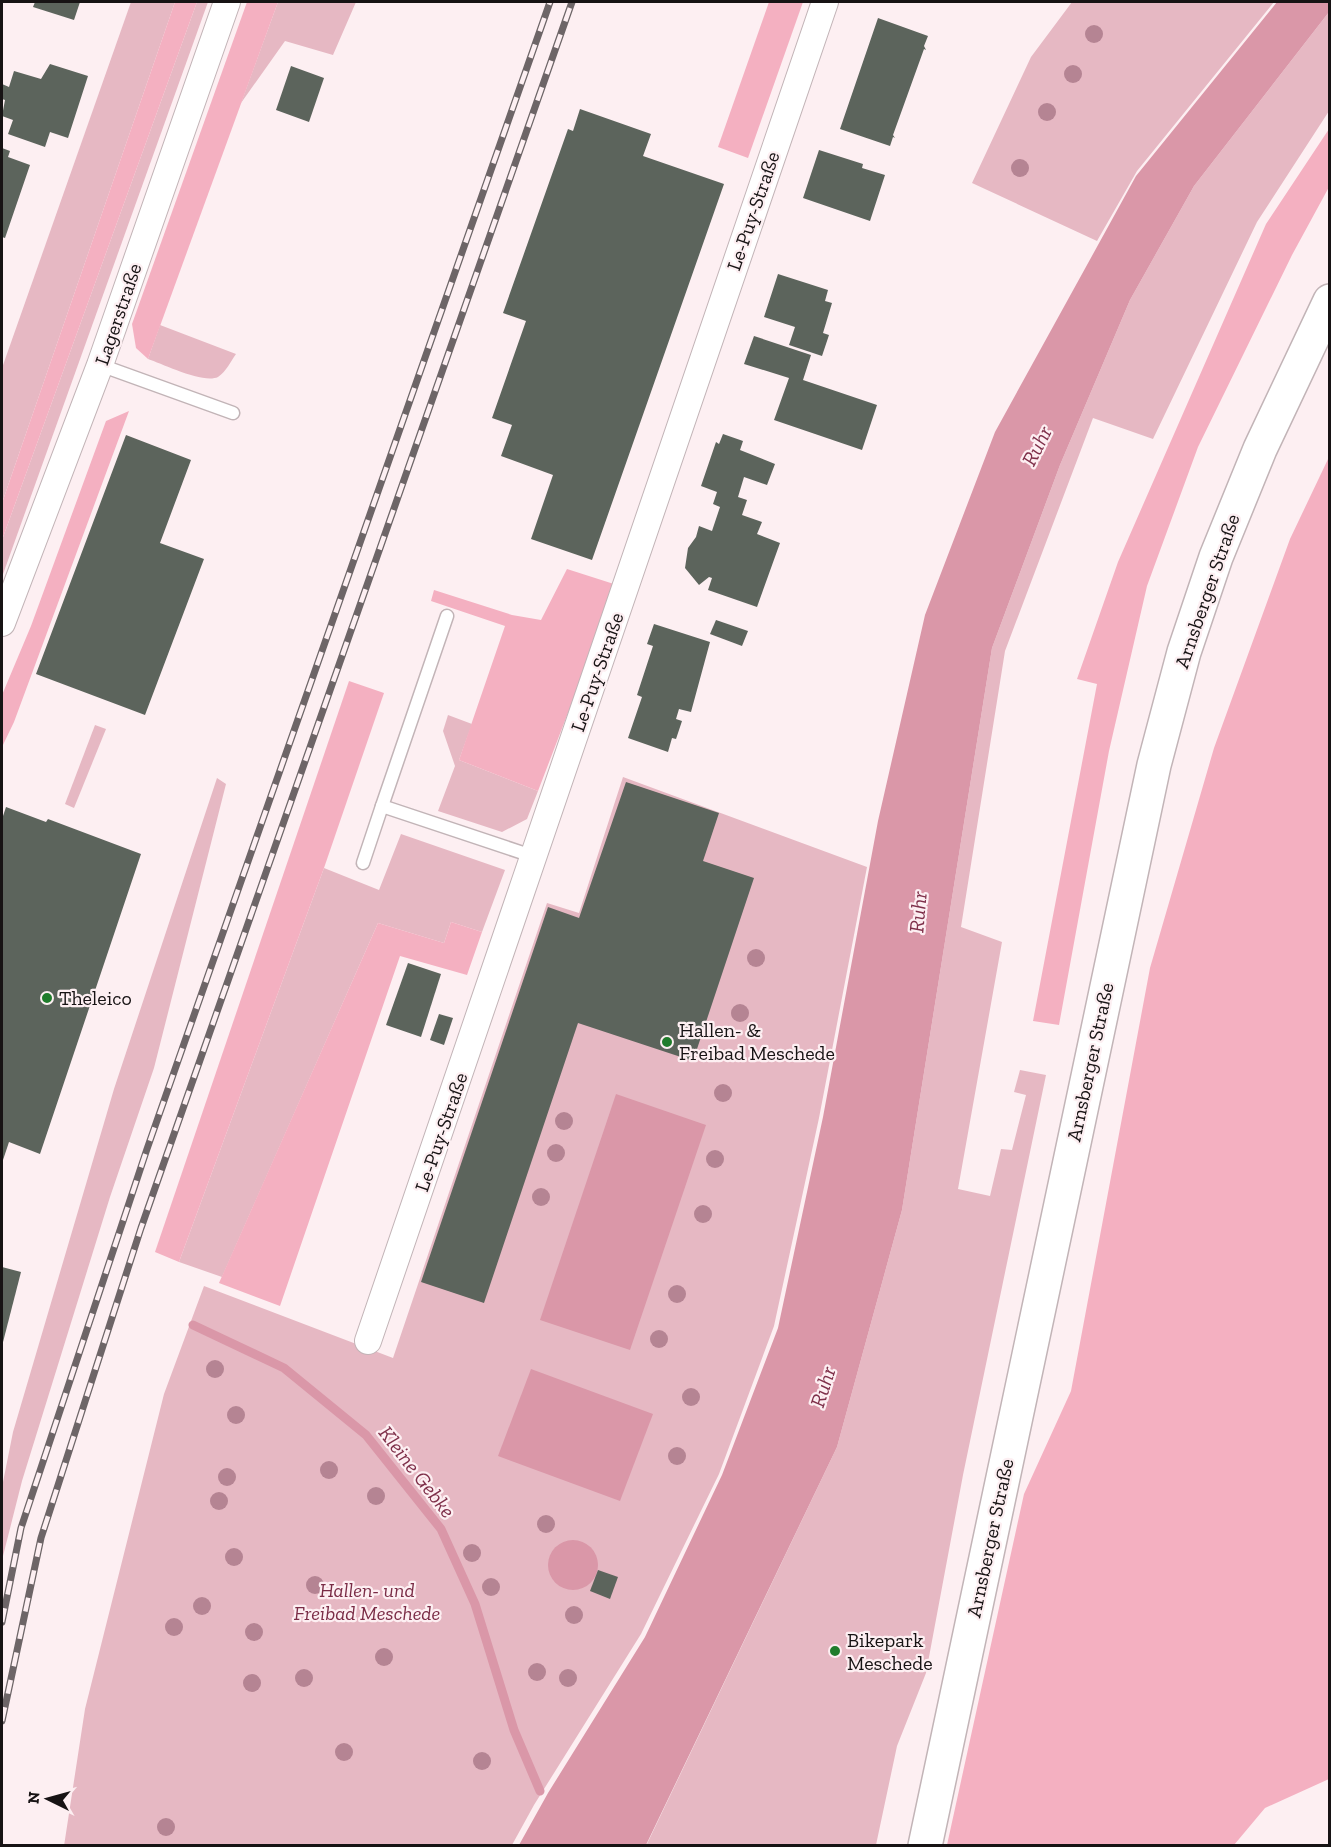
<svg xmlns="http://www.w3.org/2000/svg" width="1331" height="1847" font-family="'Zilla Slab',serif">
	<rect width="100%" height="100%" fill="#fdeff2"/>
	<g fill="#e6b8c3">
		<path d="M131,2H175L2,503V368Z"/>
		<path d="M197,2H208L2,577V540Z"/>
		<path d="M278,2H356L333,55L285,41L241,103Z"/>
		<path d="M1072,2H1274L1137,171L1097,241L972,183L1031,57Z"/>
		<path d="M1329,12V111L1257,222L1153,439L1093,418L1005,651L961,927L1002,942L958,1189L990,1196L1001,1149L1012,1150L1026,1095L1014,1092L1020,1070L1046,1075L963,1475L926,1673L897,1746L876,1845L646,1846L837,1447L902,1210L992,648L1060,465L1130,300L1194,186Z"/>
		<path d="M160,325L236,354C231,361 226,372 218,377C203,384 163,364 148,359Z"/>
		<path d="M448,715L472,724L459,760L538,791L527,819L502,832L438,811L455,766L443,731Z"/>
		<path d="M95,725L106,729L74,808L65,804Z"/>
		<path d="M623,777L867,867L819,1118L774,1326L719,1474L641,1634L534,1805L512,1845L64,1846L85,1709L164,1394L204,1286L393,1358L547,903L579,913Z"/>
		<path d="M217,778L226,784L154,1068L110,1197L22,1481L2,1560V1487L13,1432L114,1089Z"/>
		<path d="M401,834L505,870L482,932L451,922L444,943L378,923L222,1277L179,1262L324,868L379,890Z"/>
	</g>
	<g fill="#f4b0c1">
		<path d="M175,2H197L2,540V503Z"/>
		<path d="M247,2H278L148,359L136,348L132,324Z"/>
		<path d="M769,2H803L748,158L718,147Z"/>
		<path d="M1329,129V187L1292,255L1198,447L1147,586L1109,751L1059,1025L1033,1021L1097,684L1077,679L1118,562L1266,224Z"/>
		<path d="M129,411L14,722L2,747V695L31,626L106,421Z"/>
		<path d="M1329,457V1779L1265,1808L1234,1845H947L1024,1494L1071,1391L1150,968L1214,748L1290,539Z"/>
		<path d="M567,569L617,585L538,791L459,760L505,626L431,601L434,590L512,615L541,620Z"/>
		<path d="M349,681L384,693L324,868L179,1262L155,1252Z"/>
		<path d="M451,922L482,932L467,975L400,956L280,1306L219,1283L378,923L444,943Z"/>
	</g>
	<g fill="#da97a8">
		<path d="M1277,2H1329V12L1194,186L1130,300L1060,465L992,648L902,1210L837,1447L646,1845H519L548,1793L645,1637L722,1475L778,1328L823,1117L878,821L925,615L995,432L1136,176Z"/>
		<path d="M616,1094L706,1125L630,1350L540,1320Z"/>
		<path d="M531,1369L653,1414L620,1501L498,1456Z"/>
		<circle cx="573" cy="1565" r="25"/>
	</g>
	<g fill="none" stroke-linecap="round" stroke-linejoin="round">
		<path stroke="#da97a8" stroke-width="9" d="M193,1325L284,1368L366,1435L441,1529L475,1604L514,1730L540,1791"/>
	</g>
	<g fill="#5c645c">
		<path d="M35,2H80L74,20L33,7Z"/>
		<path d="M878,18L928,36L924,46L926,50L924,49L893,135L895,138L893,137L890,146L840,129Z"/>
		<path d="M50,64L88,76L68,138L50,132L45,147L8,134L13,120L2,116L5,100L2,99V84L9,87L14,71L41,79Z"/>
		<path d="M291,66L324,78L309,122L276,110Z"/>
		<path d="M580,109L651,134L643,156L724,184L592,560L531,539L553,475L501,456L512,425L492,418L526,321L503,313L568,129L573,131Z"/>
		<path d="M2,148L10,151L8,157L30,165L5,238L2,237Z"/>
		<path d="M819,150L863,164L862,168L885,175L870,221L803,198Z"/>
		<path d="M778,274L828,290L825,301L832,303L823,333L829,335L822,356L789,345L795,327L764,317Z"/>
		<path d="M754,336L811,355L803,380L877,405L862,450L774,420L789,378L744,364Z"/>
		<path d="M723,434L743,441L740,450L775,464L767,485L744,477L738,497L747,500L742,515L762,522L757,534L780,543L757,607L708,590L712,578L709,577L699,585L685,568L688,548L696,537L699,526L712,531L720,507L713,504L717,492L701,486L716,442L719,444Z"/>
		<path d="M126,435L191,460L160,543L204,559L145,715L36,674Z"/>
		<path d="M716,620L748,631L742,646L710,634Z"/>
		<path d="M654,624L710,642L691,712L679,709L676,719L682,721L676,739L672,738L668,752L628,738L642,697L637,695L653,646L647,644Z"/>
		<path d="M626,782L719,813L703,861L754,878L693,1061L578,1023L484,1303L421,1282L548,907L579,918Z"/>
		<path d="M6,807L46,822L48,819L141,854L40,1154L9,1142L2,1163V819Z"/>
		<path d="M408,963L441,974L421,1037L386,1025Z"/>
		<path d="M439,1014L453,1018L444,1045L430,1040Z"/>
		<path d="M2,1267L21,1272L2,1346Z"/>
		<path d="M598,1570L618,1577L610,1599L590,1591Z"/>
	</g>
	<g fill="none" stroke-linecap="round" stroke-linejoin="round">
		<g stroke="#c2b4b7" stroke-width="15">
			<g id="lane">
				<path d="M100,365L233,413"/>
				<path d="M447,616L382,806L535,857"/>
				<path d="M363,863L382,806"/>
			</g>
		</g>
		<g stroke="#c2b4b7" stroke-width="28">
			<g id="street">
				<path d="M2,623L100,365L227,2"/>
				<path d="M368,1341L825,2"/>
			</g>
		</g>
		<g stroke="#c2b4b7" stroke-width="36">
			<path id="secondary" d="M925,1846L1154,765L1184,652L1216,557L1260,449L1330,301"/>
		</g>
		<use href="#lane" stroke="#fff" stroke-width="12"/>
		<use href="#street" stroke="#fff" stroke-width="26"/>
		<use href="#secondary" stroke="#fff" stroke-width="33"/>
		<g stroke="#6d6567" stroke-width="7">
			<g id="rail">
				<path d="M2,1622L21,1528L147,1149L550,2"/>
				<path d="M2,1721L41,1538L141,1228L572,2"/>
			</g>
		</g>
		<use href="#rail" stroke="#fdeff2" stroke-width="4.5" stroke-dasharray="14" stroke-linecap="butt"/>
	</g>
	<g fill="#b58493">
		<circle cx="1094" cy="34" r="9"/>
		<circle cx="1073" cy="74" r="9"/>
		<circle cx="1047" cy="112" r="9"/>
		<circle cx="1020" cy="168" r="9"/>
		<circle cx="756" cy="958" r="9"/>
		<circle cx="740" cy="1013" r="9"/>
		<circle cx="723" cy="1093" r="9"/>
		<circle cx="564" cy="1121" r="9"/>
		<circle cx="556" cy="1153" r="9"/>
		<circle cx="715" cy="1159" r="9"/>
		<circle cx="541" cy="1197" r="9"/>
		<circle cx="703" cy="1214" r="9"/>
		<circle cx="677" cy="1294" r="9"/>
		<circle cx="659" cy="1339" r="9"/>
		<circle cx="215" cy="1369" r="9"/>
		<circle cx="691" cy="1397" r="9"/>
		<circle cx="236" cy="1415" r="9"/>
		<circle cx="677" cy="1456" r="9"/>
		<circle cx="329" cy="1470" r="9"/>
		<circle cx="227" cy="1477" r="9"/>
		<circle cx="376" cy="1496" r="9"/>
		<circle cx="219" cy="1501" r="9"/>
		<circle cx="546" cy="1524" r="9"/>
		<circle cx="472" cy="1553" r="9"/>
		<circle cx="234" cy="1557" r="9"/>
		<circle cx="315" cy="1585" r="9"/>
		<circle cx="491" cy="1587" r="9"/>
		<circle cx="202" cy="1606" r="9"/>
		<circle cx="574" cy="1615" r="9"/>
		<circle cx="174" cy="1627" r="9"/>
		<circle cx="254" cy="1632" r="9"/>
		<circle cx="384" cy="1657" r="9"/>
		<circle cx="537" cy="1672" r="9"/>
		<circle cx="304" cy="1678" r="9"/>
		<circle cx="568" cy="1678" r="9"/>
		<circle cx="252" cy="1683" r="9"/>
		<circle cx="344" cy="1752" r="9"/>
		<circle cx="482" cy="1761" r="9"/>
		<circle cx="166" cy="1827" r="9"/>
	</g>
	<g fill="#207c2c" stroke="#fdeff2" stroke-width="2">
		<circle cx="47" cy="998" r="6"/>
		<circle cx="667" cy="1042" r="6"/>
		<circle cx="835" cy="1651" r="6"/>
	</g>
	<g text-anchor="middle" stroke-width="4.5" stroke-linejoin="round" paint-order="stroke">
		<g font-size="20" fill="#171314" stroke="#fdeff2">
			<text transform="translate(753 211) rotate(-71)" y="7">Le-Puy-Straße</text>
			<text transform="translate(118 314) rotate(-71)" y="7">Lagerstraße</text>
			<text transform="translate(1207 591) rotate(-71)" y="7">Arnsberger Straße</text>
			<text transform="translate(597 672) rotate(-71)" y="7">Le-Puy-Straße</text>
			<text transform="translate(1090 1062) rotate(-78)" y="7">Arnsberger Straße</text>
			<text transform="translate(441 1132) rotate(-71)" y="7">Le-Puy-Straße</text>
			<text transform="translate(990 1538) rotate(-78)" y="7">Arnsberger Straße</text>
		</g>
		<g font-size="20" fill="#171314" stroke="#fdeff2" text-anchor="start">
			<text x="59" y="1005">Theleico</text>
			<text x="679" y="1037">Hallen- &amp;<tspan x="679" dy="23">Freibad Meschede</tspan></text>
			<text x="847" y="1647">Bikepark<tspan x="847" dy="23">Meschede</tspan></text>
		</g>
		<g font-size="20" font-style="italic" fill="#7a2c46" stroke="#fdeff2">
			<text x="367" y="1597">Hallen- und<tspan x="367" dy="23">Freibad Meschede</tspan></text>
		</g>
		<g font-size="21" font-style="italic" fill="#7f304a" stroke="#fdeff2">
			<text transform="translate(1037 446) rotate(-63)" y="7">Ruhr</text>
			<text transform="translate(918 912) rotate(-85)" y="7">Ruhr</text>
			<text transform="translate(823 1387) rotate(-72)" y="7">Ruhr</text>
			<text transform="translate(417 1472) rotate(52)" y="7">Kleine Gebke</text>
		</g>
	</g>
	<rect width="1331" height="1847" fill="none" stroke="#171314" stroke-width="6"/>
	<g transform="translate(48 1799) rotate(275)" stroke="#fdeff2" stroke-width="4.5" paint-order="stroke">
	<path d="M0-4.5L10 22L0 15L-10 22Z" fill="#171314"/>
	<text y="-9" font-size="16" font-weight="bold" text-anchor="middle" fill="#171314">N</text>
	</g>
</svg>
